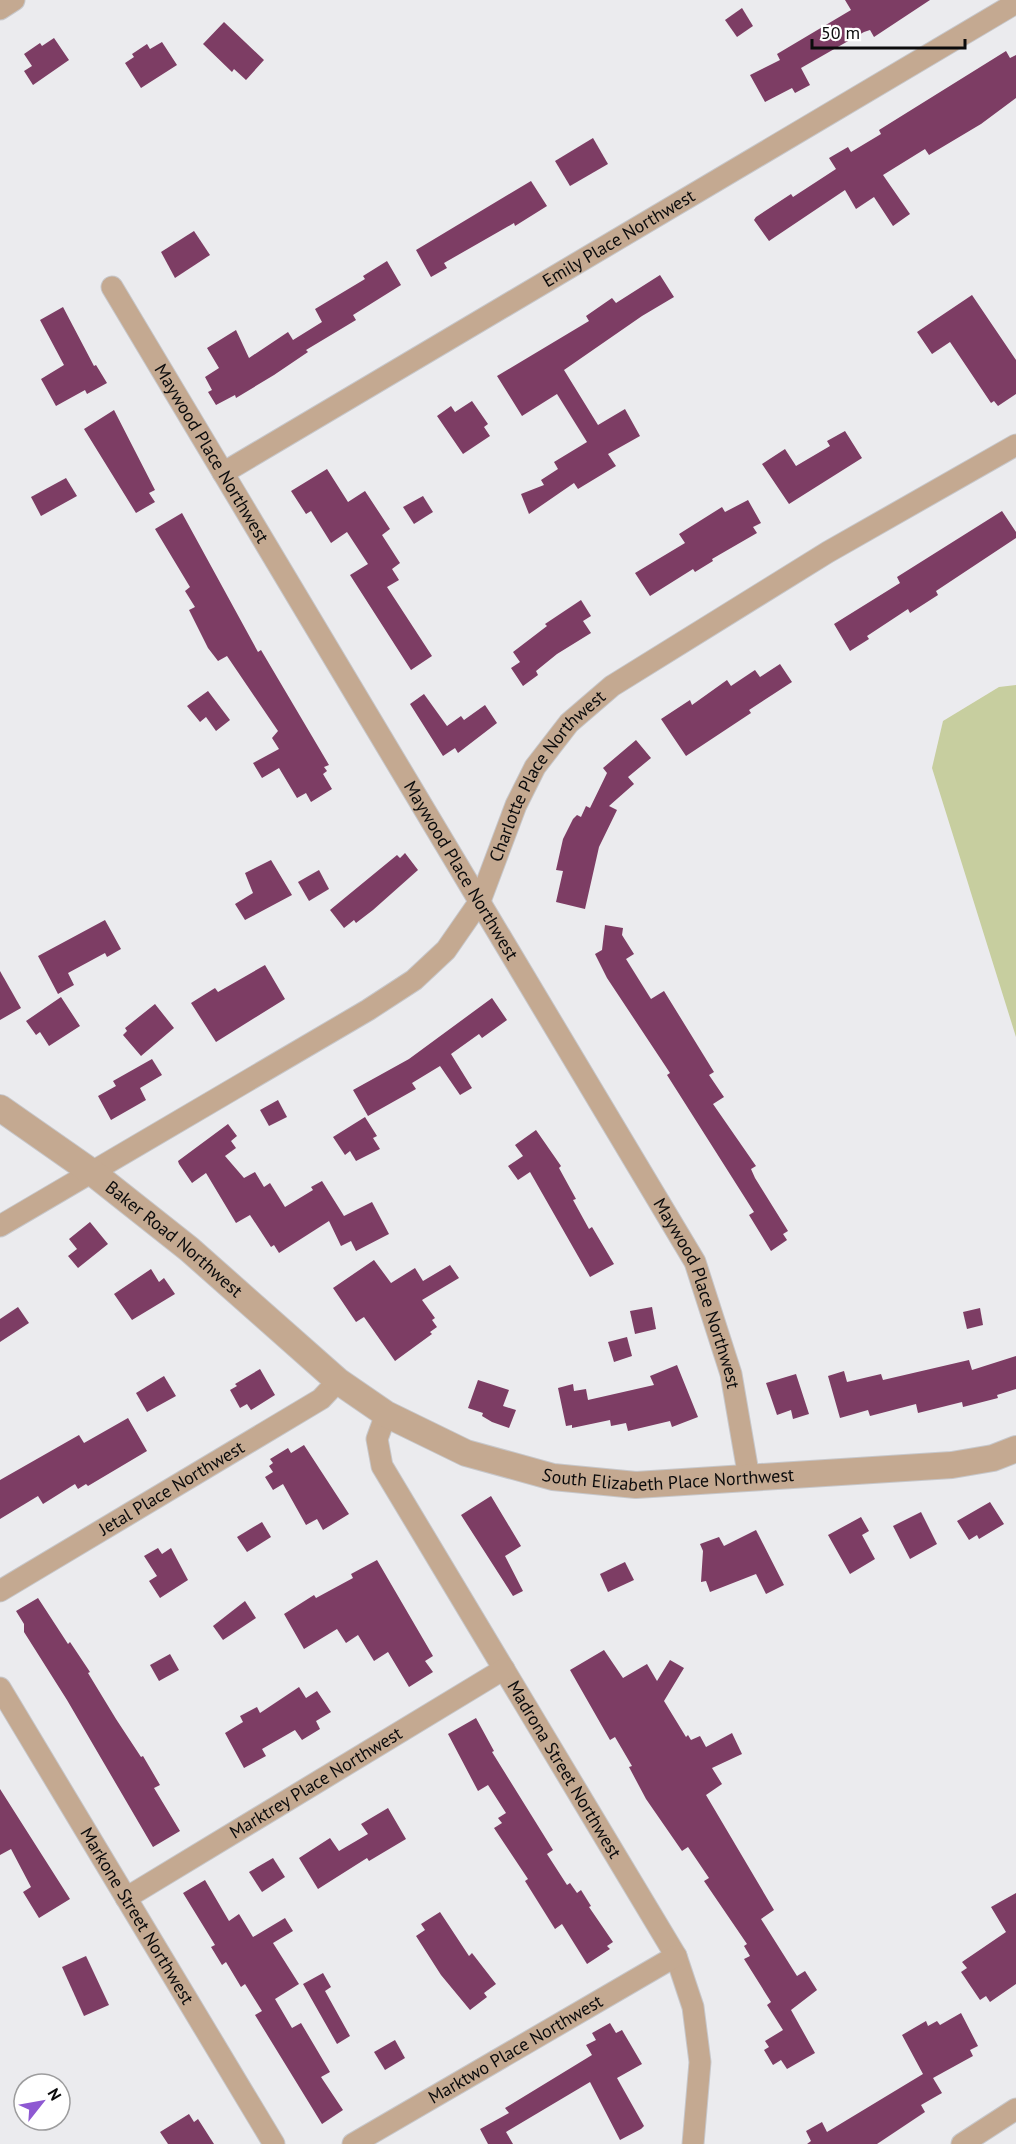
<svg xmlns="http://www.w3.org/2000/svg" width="1016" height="2144" font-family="'PT Sans',sans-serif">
	<rect width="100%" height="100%" fill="#ebebee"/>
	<path fill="#c7ce9f" d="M1016,685V1037L932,768L943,721L999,687Z"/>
	<g fill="#7d3d64">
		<path d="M845,0H930L874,37L870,30L864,32L801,68L810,85L795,93L792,88L765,102L750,75L780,60L777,54L851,10Z"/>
		<path d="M742,8L753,26L737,37L725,20Z"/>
		<path d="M224,22L264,60L246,80L234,69L232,72L203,44Z"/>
		<path d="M54,38L69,60L33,85L24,71L32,66L24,54L40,43L42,46Z"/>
		<path d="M162,42L177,65L141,88L125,63L134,57L132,54L147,44L150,49Z"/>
		<path d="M1006,51L1010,58L1016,55V98L981,124L929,155L925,149L883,175L910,214L893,226L874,197L856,209L845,190L769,241L754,220L756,217L791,194L793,197L836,169L829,158L848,147L851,152L881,134L879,130Z"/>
		<path d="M593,138L608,164L570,186L555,161Z"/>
		<path d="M531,181L547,206L515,226L514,223L444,263L447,268L431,277L416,250Z"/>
		<path d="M194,231L210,255L175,278L161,252Z"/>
		<path d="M387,261L401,285L353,315L356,320L306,350L308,352L274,375L236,398L235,395L216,405L208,392L212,390L205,377L219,368L207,348L236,330L249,358L288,332L293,340L322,322L315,309L365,279L363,276Z"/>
		<path d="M660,275L674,297L642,316L564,370L598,425L625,409L640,436L608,454L616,466L578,489L574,483L529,514L521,494L544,485L541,480L558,469L554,462L587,442L557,394L522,416L497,376L589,321L586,316L612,298L616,303Z"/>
		<path d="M972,295L1016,360V394L998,406L994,401L991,403L950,342L932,354L917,332Z"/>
		<path d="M63,307L94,366L96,365L107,383L87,394L85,390L56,406L41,379L64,365L40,320Z"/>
		<path d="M472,401L488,424L484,427L490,436L463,454L437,416L451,406L455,412Z"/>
		<path d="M114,410L155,490L149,493L155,502L136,513L84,429Z"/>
		<path d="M845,431L862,458L789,504L762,464L785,449L796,466L830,446L827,441Z"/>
		<path d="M327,469L348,502L365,491L390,529L382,535L400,563L392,569L399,580L387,587L432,656L411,670L350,575L368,564L347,532L331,543L311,511L306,514L291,491Z"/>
		<path d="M66,478L77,496L41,516L31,497Z"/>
		<path d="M423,496L433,512L414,524L403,507Z"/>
		<path d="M748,500L761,523L753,527L757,533L712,559L713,561L695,572L693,569L650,596L635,573L685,543L679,534L722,507L725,512Z"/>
		<path d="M1002,511L1016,532V538L936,591L938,595L910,613L908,609L867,636L869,639L850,651L834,624L900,583L897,577Z"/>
		<path d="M182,513L258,652L261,650L329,765L324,767L327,771L323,774L332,789L311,802L306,793L297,798L279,768L262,778L253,763L279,749L272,738L278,731L227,656L218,661L208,648L189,610L195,607L185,591L190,587L155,529Z"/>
		<path d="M581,600L591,616L583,621L591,633L557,654L536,671L538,675L523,686L511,668L520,662L513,652L547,626L545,624Z"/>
		<path d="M780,664L792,682L749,710L751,713L686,756L661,719L690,700L692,705L727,680L731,686L755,670L760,677Z"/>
		<path d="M208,691L230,720L216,731L206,717L200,722L187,706Z"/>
		<path d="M424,694L447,726L461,716L464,720L485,705L497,723L458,753L455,748L443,756L410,704Z"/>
		<path d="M636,740L651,758L628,777L634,784L609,806L617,810L599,847L585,909L556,902L563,871L556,870L563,839L573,819L577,815L581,817L586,806L590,808L607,773L603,768Z"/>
		<path d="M405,853L418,870L373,910L356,923L354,920L344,928L330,910L397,855L400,858Z"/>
		<path d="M271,860L292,895L245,920L235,904L253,893L245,873Z"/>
		<path d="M319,870L329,889L309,901L298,882Z"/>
		<path d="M105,920L121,949L107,957L105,953L68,973L74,985L58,994L38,956Z"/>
		<path d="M605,925L623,928L622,935L634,954L626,959L651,999L664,991L714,1072L709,1075L724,1097L713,1104L756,1166L751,1169L755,1178L788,1231L783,1234L787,1240L771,1251L749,1215L754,1212L667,1075L670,1073L607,978L595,954L602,950Z"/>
		<path d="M265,965L285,999L216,1042L191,1003L215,988L218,992Z"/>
		<path d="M0,971L21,1008L0,1020Z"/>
		<path d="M61,997L80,1026L49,1046L40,1032L36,1035L26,1021Z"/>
		<path d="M492,998L507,1020L482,1038L479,1034L451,1054L472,1088L460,1095L440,1066L412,1083L416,1089L368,1116L353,1090L409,1059Z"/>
		<path d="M155,1004L174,1028L141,1056L123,1035L127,1031L125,1028Z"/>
		<path d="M152,1059L162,1075L140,1088L146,1100L111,1120L98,1096L116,1086L113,1081Z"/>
		<path d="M278,1100L287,1117L269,1126L260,1110Z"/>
		<path d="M365,1117L377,1136L373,1138L380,1149L356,1161L350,1151L345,1155L333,1137Z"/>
		<path d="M228,1124L237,1136L231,1141L236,1148L225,1156L244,1178L255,1172L264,1187L270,1183L285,1207L313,1190L311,1187L322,1181L344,1216L372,1202L389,1234L356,1251L351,1241L341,1246L329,1221L279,1253L274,1245L271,1247L250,1215L236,1223L206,1173L192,1183L179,1164L178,1161Z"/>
		<path d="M536,1130L561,1166L559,1168L576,1199L573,1200L589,1229L592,1227L614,1264L590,1277L530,1172L518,1180L508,1166L523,1156L515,1145Z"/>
		<path d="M90,1222L108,1244L78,1268L68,1256L77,1249L69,1239Z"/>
		<path d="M374,1260L391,1283L415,1268L423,1281L450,1265L459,1278L422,1300L435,1318L432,1320L437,1327L430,1332L432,1334L395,1361L364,1317L356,1322L333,1288Z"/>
		<path d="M151,1269L159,1282L164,1278L175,1294L132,1320L114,1294Z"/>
		<path d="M18,1307L29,1323L0,1342V1319Z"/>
		<path d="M652,1307L656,1329L635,1334L630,1311Z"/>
		<path d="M980,1308L983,1325L967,1329L963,1312Z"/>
		<path d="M627,1337L632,1356L614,1362L608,1342Z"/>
		<path d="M1016,1356V1389L997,1395L998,1398L963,1407L962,1402L918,1413L916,1404L870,1416L868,1410L840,1418L828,1376L844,1371L847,1382L881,1374L883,1380L969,1360L972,1370Z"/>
		<path d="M677,1365L698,1417L672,1427L670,1421L628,1431L626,1423L611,1426L610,1420L572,1428V1425L566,1426L558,1388L573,1384L574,1391L586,1389L588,1400L654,1385L650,1376Z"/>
		<path d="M260,1369L275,1395L251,1410L247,1404L240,1408L230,1390L237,1386L235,1384Z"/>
		<path d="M796,1374L809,1414L793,1419L791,1410L777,1415L766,1383Z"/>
		<path d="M164,1376L176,1396L147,1412L136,1393Z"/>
		<path d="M478,1380L509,1390L503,1406L516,1410L509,1428L492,1422L482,1416L483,1413L468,1408Z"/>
		<path d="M128,1418L147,1451L88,1486L86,1484L78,1489L75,1484L43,1504L38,1496L0,1519V1480L79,1435L84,1443Z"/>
		<path d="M304,1445L349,1514L323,1530L317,1519L306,1525L283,1484L273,1490L265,1477L273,1472L269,1466L273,1463L270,1459L288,1448L291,1453Z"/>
		<path d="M491,1496L521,1546L505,1556L523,1591L513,1596L461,1515Z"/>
		<path d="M990,1502L1004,1524L979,1539L977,1535L969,1540L957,1521Z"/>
		<path d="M921,1512L937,1544L910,1559L893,1526Z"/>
		<path d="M861,1517L869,1531L862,1535L875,1559L850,1574L828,1535Z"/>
		<path d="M262,1522L271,1537L247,1552L237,1537Z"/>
		<path d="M756,1530L784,1585L766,1594L756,1574L710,1592L706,1581L701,1582L703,1551L700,1544L719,1537L724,1546Z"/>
		<path d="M158,1548L162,1554L171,1548L188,1580L160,1598L149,1581L157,1576L144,1556Z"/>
		<path d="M377,1560L433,1656L425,1661L433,1672L409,1687L388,1652L374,1661L358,1635L346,1643L337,1629L304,1649L284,1614L314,1595L316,1598L353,1578L351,1574Z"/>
		<path d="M625,1562L634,1580L608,1592L600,1574Z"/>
		<path d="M38,1598L68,1644L70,1642L90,1672L88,1673L116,1719L141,1757L143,1756L160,1785L154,1788L180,1831L153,1847L67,1700L24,1632V1624L16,1611Z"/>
		<path d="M245,1601L256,1618L223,1640L213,1626Z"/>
		<path d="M604,1650L623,1678L647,1664L657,1681L670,1660L684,1668L664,1701L686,1737L688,1735L691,1740L700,1736L706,1747L732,1733L742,1754L712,1768L722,1784L706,1795L774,1910L761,1919L797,1976L805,1971L817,1990L791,2010L815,2053L787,2069L781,2060L773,2065L764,2050L769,2047L765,2041L783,2030L767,2005L771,2002L744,1959L750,1956L744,1946L747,1944L704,1881L709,1878L688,1847L682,1851L646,1799L629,1767L632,1766L615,1737L610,1740L570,1670Z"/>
		<path d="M170,1654L179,1670L159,1681L150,1665Z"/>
		<path d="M299,1687L306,1698L317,1691L331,1712L316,1721L320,1729L302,1740L295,1730L262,1749L266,1756L244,1768L225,1733L243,1722L240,1716L257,1707L260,1713Z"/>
		<path d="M476,1718L494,1751L492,1752L553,1850L547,1854L567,1885L570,1883L577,1893L581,1890L591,1906L589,1907L613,1942L607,1946L610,1949L587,1964L562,1924L555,1929L525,1881L528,1879L494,1828L502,1823L498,1818L506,1813L488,1785L478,1791L448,1734Z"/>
		<path d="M0,1789L70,1899L39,1918L23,1892L31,1887L11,1849L0,1855Z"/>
		<path d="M388,1808L406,1839L369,1861L367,1858L318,1889L299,1858L330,1838L339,1851L368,1834L361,1824Z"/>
		<path d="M273,1858L285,1877L262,1892L249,1872Z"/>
		<path d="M205,1880L229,1921L239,1914L253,1937L285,1918L293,1931L273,1943L299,1984L275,1999L292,2028L301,2023L330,2072L321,2077L343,2110L322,2124L255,2015L262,2011L245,1984L241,1987L226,1962L222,1965L211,1947L215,1945L183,1893Z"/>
		<path d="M1016,1893V1984L990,2002L986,1996L980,2000L961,1972L967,1968L962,1962L1006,1932L991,1907Z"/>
		<path d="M440,1912L469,1956L472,1953L496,1984L484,1993L487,1997L470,2010L441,1975L416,1936L425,1930L421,1924Z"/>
		<path d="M86,1956L109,2005L84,2016L62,1967Z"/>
		<path d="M323,1973L331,1987L325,1991L350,2036L337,2044L303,1984Z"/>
		<path d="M961,2013L978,2046L970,2050L973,2056L933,2078L942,2093L921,2105L925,2112L877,2144H807L811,2141L806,2131L822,2122L827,2132L923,2074L902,2035L926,2021L928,2026L937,2021L940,2025Z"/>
		<path d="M610,2023L616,2033L622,2030L642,2064L617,2078L644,2126L641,2129L620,2140L590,2082L506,2132L513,2144H488L480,2129L509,2113L505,2108L592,2055L586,2045L596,2040L592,2033Z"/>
		<path d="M395,2040L405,2058L385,2070L374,2052Z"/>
		<path d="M189,2114L194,2122L198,2119L214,2144H168L160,2132Z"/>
	</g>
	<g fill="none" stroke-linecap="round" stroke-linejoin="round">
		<g stroke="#c7c7ca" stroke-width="23">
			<g id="minor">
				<path d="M0,9L14,0"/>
				<path id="s1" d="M112,287L695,1262L731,1374L749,1478"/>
				<path id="s2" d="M223,473L1016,3"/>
				<path id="s3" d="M0,1226L368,1010L414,980L446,950L480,901L516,805L535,767L569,723L612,686L828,552L1016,445"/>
				<path id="s4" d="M386,1414L377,1439L382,1466L676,1956L693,2007L700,2062L693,2144"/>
				<path id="s5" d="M0,1591L321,1399L338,1381"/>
				<path id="s6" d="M0,1688L274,2144"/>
				<path id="s7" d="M126,1898L504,1669"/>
				<path id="s8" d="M353,2144L676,1956"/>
				<path d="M962,2144L1016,2109"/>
			</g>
		</g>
		<g stroke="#c7c7ca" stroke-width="28">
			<g id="tertiary">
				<path id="s9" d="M0,1108L93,1173L189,1249L338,1381L386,1414L466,1453L553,1477L636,1485L952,1465L993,1458L1016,1449"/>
			</g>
		</g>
		<use href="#minor" stroke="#c4a991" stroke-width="21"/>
		<use href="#tertiary" stroke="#c4a991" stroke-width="26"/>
	</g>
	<g text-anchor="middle" stroke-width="6" stroke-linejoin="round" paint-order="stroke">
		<g font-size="18" fill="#0b0b0c" stroke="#fff">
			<text dy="6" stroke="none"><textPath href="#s2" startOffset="460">Emily Place Northwest</textPath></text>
			<text dy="6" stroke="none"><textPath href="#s1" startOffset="194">Maywood Place Northwest</textPath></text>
			<text dy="6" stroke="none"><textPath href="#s3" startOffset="729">Charlotte Place Northwest</textPath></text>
			<text dy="6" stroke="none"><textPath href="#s1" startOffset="680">Maywood Place Northwest</textPath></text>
			<text dy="6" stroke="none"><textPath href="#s9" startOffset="218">Baker Road Northwest</textPath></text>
			<text dy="6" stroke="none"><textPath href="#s1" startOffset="1166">Maywood Place Northwest</textPath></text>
			<text dy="6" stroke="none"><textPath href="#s9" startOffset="788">South Elizabeth Place Northwest</textPath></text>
			<text dy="6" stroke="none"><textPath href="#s5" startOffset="200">Jetal Place Northwest</textPath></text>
			<text dy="6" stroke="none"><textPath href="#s4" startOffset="408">Madrona Street Northwest</textPath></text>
			<text dy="6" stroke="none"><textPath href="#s7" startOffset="222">Marktrey Place Northwest</textPath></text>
			<text dy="6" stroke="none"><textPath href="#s6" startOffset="266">Markone Street Northwest</textPath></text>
			<text dy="6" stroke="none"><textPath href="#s8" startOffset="188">Marktwo Place Northwest</textPath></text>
		</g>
	</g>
	<g transform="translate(42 2102) rotate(59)"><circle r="28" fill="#ffffff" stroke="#9d9d9e" stroke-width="1.5"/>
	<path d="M0-4.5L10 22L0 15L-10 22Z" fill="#8e59d2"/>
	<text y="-9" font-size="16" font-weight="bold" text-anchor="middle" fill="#0b0b0c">N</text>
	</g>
	<path d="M812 39v9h153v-9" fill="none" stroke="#0b0b0c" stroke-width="3"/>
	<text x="821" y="39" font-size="18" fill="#0b0b0c" stroke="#ffffff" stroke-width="4.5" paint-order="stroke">50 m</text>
</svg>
